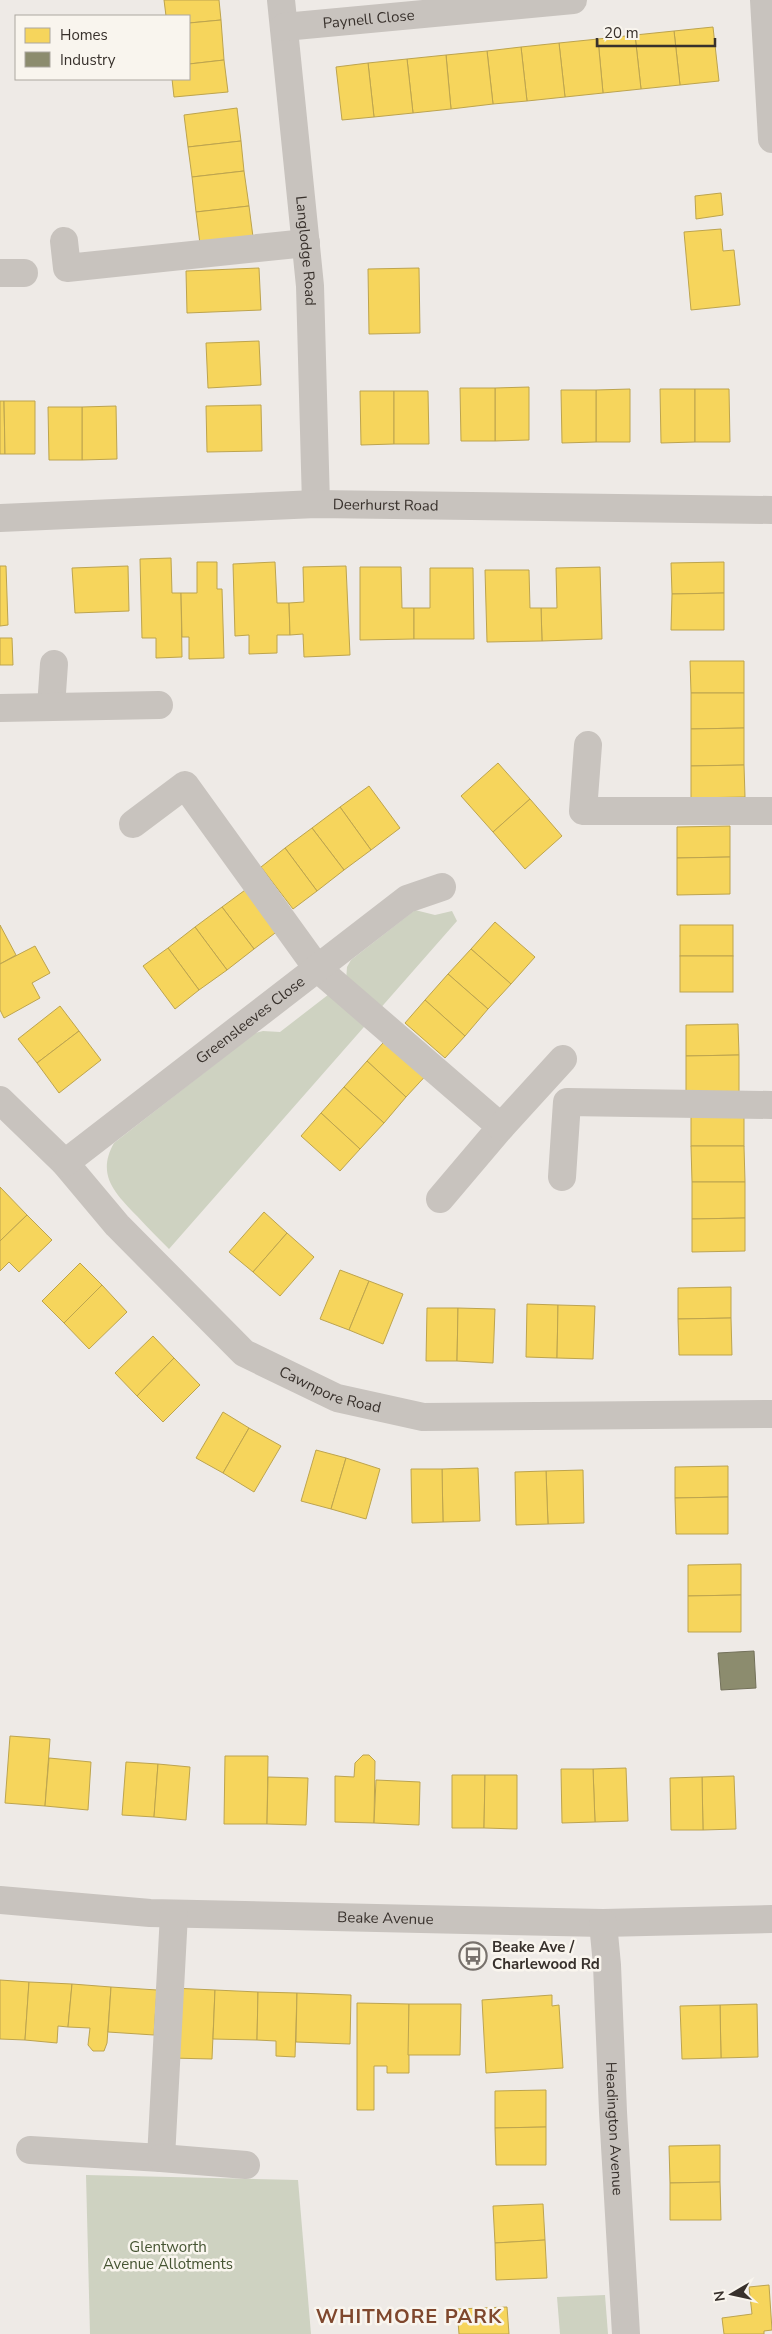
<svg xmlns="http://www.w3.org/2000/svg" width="772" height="2334" font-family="'Nunito Sans',sans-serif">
	<rect width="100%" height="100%" fill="#eeeae6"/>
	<g fill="#ced2c1">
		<path d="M415,910L435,915L452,911L457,921L169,1249C158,1238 147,1227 137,1216C115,1193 96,1175 114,1143L255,1033L263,1031L280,1032L346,981L347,967L351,960Z"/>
		<path d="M86,2175L298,2180L311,2334H90Z"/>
		<path d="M605,2295L608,2334H560L557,2297Z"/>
	</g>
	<g fill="#f6d55c" stroke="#bda44e">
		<path d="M164,0H219L221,20L189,23V16H166Z"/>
		<path d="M221,20L224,60L189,64V23Z"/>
		<path d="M713,27L719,81L680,85L674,31Z"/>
		<path d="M674,31L680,85L641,89L635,35Z"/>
		<path d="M635,35L641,89L603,93L598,39Z"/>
		<path d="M598,39L603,93L565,97L559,43Z"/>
		<path d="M559,43L565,97L527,101L521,47Z"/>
		<path d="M521,47L527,101L493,104L487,51Z"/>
		<path d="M487,51L493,104L451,109L446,55Z"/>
		<path d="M446,55L451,109L413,113L407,59Z"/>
		<path d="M407,59L413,113L374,117L368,63Z"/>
		<path d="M224,60L228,92L174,97L172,79H189V64Z"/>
		<path d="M368,63L374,117L342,120L336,67Z"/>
		<path d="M237,108L241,141L188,147L184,115Z"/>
		<path d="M241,141L244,171L192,177L188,147Z"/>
		<path d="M244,171L249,206L196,212L192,177Z"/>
		<path d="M721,193L723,215L696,219L695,196Z"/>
		<path d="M249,206L253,237L200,244L196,212Z"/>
		<path d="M721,229L723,251L734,250L740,305L691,310L684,232Z"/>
		<path d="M259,268L261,310L187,313L186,271Z"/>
		<path d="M419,268L420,333L369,334L368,269Z"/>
		<path d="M259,341L261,385L208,388L206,343Z"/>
		<path d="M529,387V440L495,441V388Z"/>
		<path d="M460,388H495V441H461Z"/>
		<path d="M630,389V442H596V390Z"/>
		<path d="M660,389H695V442L661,443Z"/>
		<path d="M695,389H729L730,442H695Z"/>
		<path d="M561,390H596V442L562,443Z"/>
		<path d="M360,391H394V444L361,445Z"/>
		<path d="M394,391H428L429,444H394Z"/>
		<path d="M0,401H4L5,454H0Z"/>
		<path d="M4,401H35V454H5Z"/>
		<path d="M261,405L262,451L207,452L206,406Z"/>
		<path d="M116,406L117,459L82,460V407Z"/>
		<path d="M48,407H82V460H49Z"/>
		<path d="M171,558L172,593H181L182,657L156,658V638H142L140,559Z"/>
		<path d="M197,562H217V589H222L224,658L189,659V637H182L181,593H197Z"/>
		<path d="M275,562L277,603H289L290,635H277V653L249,654V635L235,636L233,564Z"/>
		<path d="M724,562V593L672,594L671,563Z"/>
		<path d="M0,566H6L8,625L0,626Z"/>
		<path d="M128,566L129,611L75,613L72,568Z"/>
		<path d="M346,566L350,655L304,657L303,634L290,635L289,603L304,602L303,567Z"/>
		<path d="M360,567H401L402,608H414V639L360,640Z"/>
		<path d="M600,567L602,639L542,641L541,608H557L556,568Z"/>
		<path d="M430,568H473L474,639H414V608H430Z"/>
		<path d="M485,570H529L530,608H541L542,641L487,642Z"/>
		<path d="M724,593V630H671L672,594Z"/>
		<path d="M0,638H12L13,665H0Z"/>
		<path d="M690,661H744V693H691Z"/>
		<path d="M691,693H744V728L691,729Z"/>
		<path d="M744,728V765L691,766V729Z"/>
		<path d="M498,763L530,799L493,832L461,796Z"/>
		<path d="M744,765L745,797L691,798V766Z"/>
		<path d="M369,786L400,828L371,850L340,807Z"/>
		<path d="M530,799L562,836L525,869L493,832Z"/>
		<path d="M340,807L371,850L344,870L312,828Z"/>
		<path d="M730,826V857L677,858V827Z"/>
		<path d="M312,828L344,870L317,891L285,848Z"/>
		<path d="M285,848L317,891L293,909L261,867Z"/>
		<path d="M730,857V894L677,895V858Z"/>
		<path d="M252,885L283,927L254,949L222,907Z"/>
		<path d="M222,907L254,949L227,970L195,927Z"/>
		<path d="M495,922L535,957L511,984L471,949Z"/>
		<path d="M0,925L16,955L0,964Z"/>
		<rect x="680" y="925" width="53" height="31"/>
		<path d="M195,927L227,970L199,990L168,948Z"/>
		<path d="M35,946L50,973L32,983L40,998L4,1018L0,1010V964Z"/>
		<path d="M168,948L199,990L175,1009L143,966Z"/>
		<path d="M471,949L511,984L488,1009L448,974Z"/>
		<rect x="680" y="956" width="53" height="36"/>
		<path d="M448,974L488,1009L465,1036L425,1000Z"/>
		<path d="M425,1000L465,1036L445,1058L405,1023Z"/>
		<path d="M60,1006L79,1031L37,1063L18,1039Z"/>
		<path d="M738,1024L739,1055L686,1056V1025Z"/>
		<path d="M79,1031L101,1060L59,1093L37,1063Z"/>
		<path d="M390,1035L431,1070L406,1097L367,1061Z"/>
		<path d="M739,1055V1092H686V1056Z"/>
		<path d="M367,1061L406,1097L384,1123L344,1087Z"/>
		<path d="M344,1087L384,1123L360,1149L321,1113Z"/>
		<path d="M321,1113L360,1149L340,1171L301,1136Z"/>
		<rect x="691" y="1115" width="53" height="31"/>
		<path d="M691,1146H744L745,1182H692Z"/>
		<path d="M692,1182H745V1218L692,1219Z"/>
		<path d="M0,1187L27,1215L0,1241Z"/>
		<path d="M264,1212L287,1233L253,1272L229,1252Z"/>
		<path d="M27,1215L52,1240L19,1272L9,1262L0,1271V1241Z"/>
		<path d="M745,1218V1251L692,1252V1219Z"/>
		<path d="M287,1233L314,1257L280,1296L253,1272Z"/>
		<path d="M80,1263L102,1285L64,1323L42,1301Z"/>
		<path d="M340,1270L369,1281L349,1330L320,1319Z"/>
		<path d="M369,1281L403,1294L383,1344L349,1330Z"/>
		<path d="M102,1285L127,1312L89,1349L64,1323Z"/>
		<path d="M731,1287V1318L678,1319V1288Z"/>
		<path d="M527,1304L558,1305L557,1358L526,1357Z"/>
		<path d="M558,1305L595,1306L593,1359L557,1358Z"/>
		<path d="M427,1308H458L457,1361H426Z"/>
		<path d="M458,1308L495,1309L493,1363L457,1361Z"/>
		<path d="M731,1318L732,1355H679L678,1319Z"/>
		<path d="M153,1336L174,1358L137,1396L115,1373Z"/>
		<path d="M174,1358L200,1385L163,1422L137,1396Z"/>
		<path d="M223,1412L249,1428L223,1473L196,1458Z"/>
		<path d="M249,1428L281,1446L254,1492L223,1473Z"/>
		<path d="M316,1450L346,1458L331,1509L301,1501Z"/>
		<path d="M346,1458L380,1469L366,1519L331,1509Z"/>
		<path d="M728,1466V1497L675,1498V1467Z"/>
		<path d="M478,1468L480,1521L443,1522L442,1469Z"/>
		<path d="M411,1469H442L443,1522L412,1523Z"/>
		<path d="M583,1470L584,1523L548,1524L546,1471Z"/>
		<path d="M546,1471L548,1524L516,1525L515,1472Z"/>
		<path d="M728,1497V1534H676L675,1498Z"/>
		<path d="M741,1564V1595L688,1596V1565Z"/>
		<path d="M741,1595V1632H688V1596Z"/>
		<path d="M10,1736L50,1739L45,1806L5,1803Z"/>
		<path d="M363,1755H369L375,1761L374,1823L335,1822V1776L354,1777L355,1763Z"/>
		<path d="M225,1756H268L267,1824H224Z"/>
		<path d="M49,1758L91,1762L88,1810L45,1806Z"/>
		<path d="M126,1762L158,1764L154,1817L122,1815Z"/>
		<path d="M158,1764L190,1767L186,1820L154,1817Z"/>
		<path d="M626,1768L628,1821L595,1822L593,1769Z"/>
		<path d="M561,1769H593L595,1822L562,1823Z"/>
		<path d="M452,1775H485L484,1828H452Z"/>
		<path d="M485,1775H517V1829L484,1828Z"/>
		<path d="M734,1776L736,1829L703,1830L702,1777Z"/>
		<path d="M268,1777L308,1778L306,1825L267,1824Z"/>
		<path d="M702,1777L703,1830H671L670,1778Z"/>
		<path d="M376,1780L420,1782L419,1825L374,1823Z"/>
		<path d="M0,1980L29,1982L25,2040L0,2039Z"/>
		<path d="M29,1982L72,1984L68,2027L58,2026L57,2043L25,2040Z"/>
		<path d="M72,1984L111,1987L107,2043L104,2051H93L88,2045L90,2028L68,2027Z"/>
		<path d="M111,1987L157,1990L154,2035L108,2032Z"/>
		<path d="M172,1988L215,1990L212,2059L170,2058Z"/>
		<path d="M215,1990L258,1992L257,2040L213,2039Z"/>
		<path d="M258,1992L297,1993L295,2057L276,2056V2041L257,2040Z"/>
		<path d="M297,1993L351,1995L350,2044L296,2042Z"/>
		<path d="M552,1995V2006L559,2005L563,2068L486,2073L482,2000Z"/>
		<path d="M357,2003L409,2004V2073H387V2066H374V2110H357Z"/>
		<path d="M409,2004H461L460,2055H408Z"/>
		<path d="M757,2004L758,2057L721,2058L720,2005Z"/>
		<path d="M720,2005L721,2058L682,2059L680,2006Z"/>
		<path d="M546,2090V2127L495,2128V2091Z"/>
		<path d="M546,2127V2165H496L495,2128Z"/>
		<path d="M720,2145V2182L670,2183L669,2146Z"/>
		<path d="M720,2182L721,2220H670V2183Z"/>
		<path d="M543,2204L545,2240L495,2243L493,2206Z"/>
		<path d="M545,2240L547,2278L496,2280L495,2243Z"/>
		<path d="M769,2285L772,2330L764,2331V2334H724L722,2318L752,2314L749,2287Z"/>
		<path d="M507,2307L509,2334H459L457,2309Z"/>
	</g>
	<path fill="#8c8c6e" stroke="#73715a" d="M754,1651L756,1688L721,1690L718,1653Z"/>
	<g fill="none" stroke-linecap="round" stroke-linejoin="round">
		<g stroke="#c8c3be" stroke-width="28">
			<path id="s1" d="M281,0L310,286L316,504"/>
			<path d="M764,0L772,139"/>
			<path id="s2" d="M284,27L573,0"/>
			<path d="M64,241L67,268L306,243"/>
			<path d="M0,273H24"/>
			<path id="s3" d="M0,518L316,504L772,510"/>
			<path d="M51,707L54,664"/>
			<path d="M0,708L159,705"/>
			<path d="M588,745L583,811H772"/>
			<path d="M133,824L185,785L317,968L501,1127L440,1199"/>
			<path id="s4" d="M0,1100L65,1163L117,1225L244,1353L337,1398L423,1417L772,1414"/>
			<path d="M501,1127L563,1059"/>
			<path id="s5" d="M65,1163L407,899L442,887"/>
			<path d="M562,1177L567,1102L772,1105"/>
			<path id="s6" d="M0,1900L150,1913L603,1923L772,1919"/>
			<path id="s7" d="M603,1923L607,1965L613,2112L626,2334"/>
			<path d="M30,2150L161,2158L174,1914"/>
			<path d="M161,2158L246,2165"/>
		</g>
	</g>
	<defs>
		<g id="bus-ring" transform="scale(1.4375)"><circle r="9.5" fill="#f9f5ee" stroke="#78726d" stroke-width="1.5"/><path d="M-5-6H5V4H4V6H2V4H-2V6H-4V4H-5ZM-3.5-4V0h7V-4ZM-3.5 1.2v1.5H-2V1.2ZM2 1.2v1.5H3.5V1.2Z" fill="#78726d"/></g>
	</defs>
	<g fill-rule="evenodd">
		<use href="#bus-ring" x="473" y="1956"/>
	</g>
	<g text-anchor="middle" stroke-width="5" stroke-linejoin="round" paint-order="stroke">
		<g font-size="15" fill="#38312c" stroke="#f9f5ee">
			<text dy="5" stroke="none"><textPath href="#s2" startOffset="85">Paynell Close</textPath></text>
			<text dy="5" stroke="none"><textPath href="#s1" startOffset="252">Langlodge Road</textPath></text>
			<text dy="5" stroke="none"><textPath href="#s3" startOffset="386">Deerhurst Road</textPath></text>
			<text dy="5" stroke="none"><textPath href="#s5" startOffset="234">Greensleeves Close</textPath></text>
			<text dy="5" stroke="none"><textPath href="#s4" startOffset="446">Cawnpore Road</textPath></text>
			<text dy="5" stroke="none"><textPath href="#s6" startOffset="386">Beake Avenue</textPath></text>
			<text dy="5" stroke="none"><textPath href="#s7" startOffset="206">Headington Avenue</textPath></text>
		</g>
		<g font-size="15" font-weight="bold" fill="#38312c" stroke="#f9f5ee" text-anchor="start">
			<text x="492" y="1952">Beake Ave /<tspan x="492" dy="17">Charlewood Rd</tspan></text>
		</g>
		<g font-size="15" fill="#455432" stroke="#f9f5ee">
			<text x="168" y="2252">Glentworth<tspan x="168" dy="17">Avenue Allotments</tspan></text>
		</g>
		<g font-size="20" font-weight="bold" letter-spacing="1" fill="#7f472d" stroke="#f9f5ee">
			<text x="409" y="2323">WHITMORE PARK</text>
		</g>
	</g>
	<rect x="15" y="15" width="175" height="65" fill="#f9f5ee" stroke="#aca7a0"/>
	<rect x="25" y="28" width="25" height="15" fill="#f6d55c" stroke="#aca7a0"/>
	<text x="60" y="40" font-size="15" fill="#38312c">Homes</text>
	<rect x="25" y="52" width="25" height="15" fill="#8c8c6e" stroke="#aca7a0"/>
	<text x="60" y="65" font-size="15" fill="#38312c">Industry</text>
	<g transform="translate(732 2294) rotate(261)" stroke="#f9f5ee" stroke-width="4" paint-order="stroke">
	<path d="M0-4L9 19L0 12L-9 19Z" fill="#38312c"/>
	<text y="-8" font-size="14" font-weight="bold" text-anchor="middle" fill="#38312c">N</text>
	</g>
	<path d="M597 38v8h118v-8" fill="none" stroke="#38312c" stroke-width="2.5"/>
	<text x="604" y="38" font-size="15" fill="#38312c" stroke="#f9f5ee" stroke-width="4" paint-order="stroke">20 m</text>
</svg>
